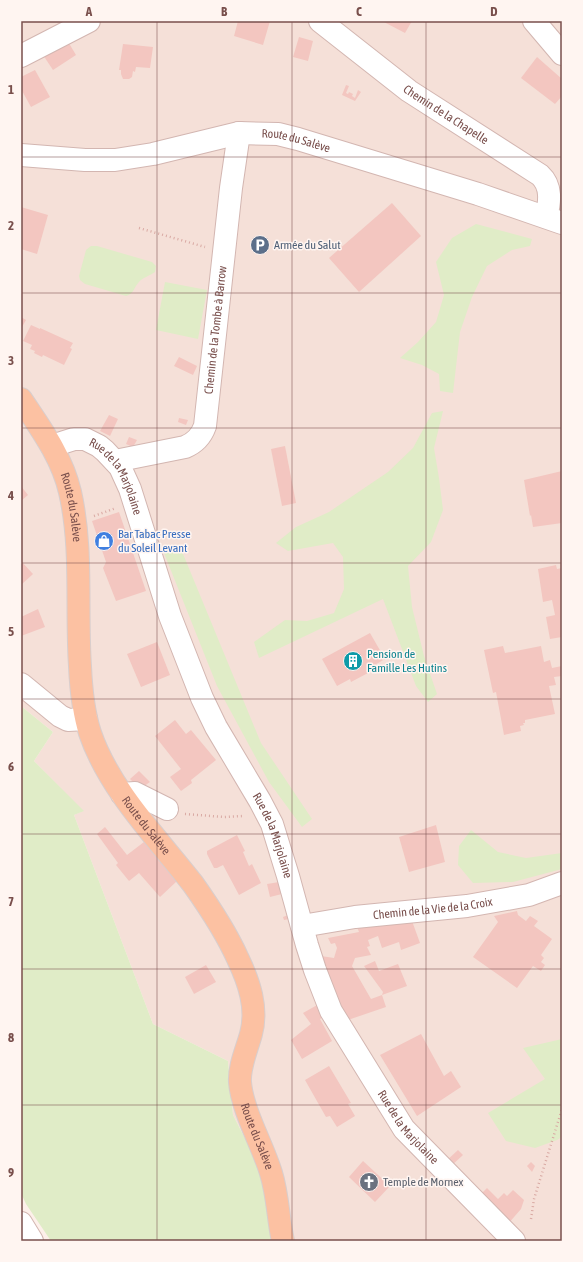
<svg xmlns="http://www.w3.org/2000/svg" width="583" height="1262" font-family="'Asap Condensed',sans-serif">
	<rect width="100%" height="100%" fill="#fdf0ea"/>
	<path fill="#f5e0d8" d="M21,21H562V1241H271L264,1187L255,1158L233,1115L228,1061L153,1024L74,815L83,811L34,761L53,732L21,706Z"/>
	<g fill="#e0ecc7">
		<path d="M476,224L532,239L530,246L512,250L487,266L472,297L460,332L453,393L440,391L439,374L422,365L400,358L418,342L436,322L444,295L436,262L452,238Z"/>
		<path d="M91,246H97L152,262L156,266L155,272C150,276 143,277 139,282C134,287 134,294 126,296L85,284L80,280L79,276L86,250Z"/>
		<path d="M165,282L207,290L198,339L156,330Z"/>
		<path d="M443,411L434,448L439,478L443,510L431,542L408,566L412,607L424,656L437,694L428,702L416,686L383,599L259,658L254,642L285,620L307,621L334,613L344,589L343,557L333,543L288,551L276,543L296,527L329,512L388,472L413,448L432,413Z"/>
		<path d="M181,549L261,743L312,819L302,827L269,782L217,686L164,553Z"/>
		<path d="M21,706L53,732L34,761L84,811L74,815L153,1024L228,1061L233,1115L255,1158L264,1187L271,1241H51L26,1204L21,1193Z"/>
		<path d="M471,830L498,852L526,858L562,853V869L513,882L473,883L458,865L459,846Z"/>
		<path d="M562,1039V1137L557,1140L535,1148L506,1141L488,1113L545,1079L523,1048Z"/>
	</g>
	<g fill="#f3c6c0">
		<path d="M238,21H270L263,45L234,36Z"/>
		<path d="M382,21H412L405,33Z"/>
		<path d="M299,37L313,41L308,61L293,57Z"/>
		<path d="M67,40L76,55L53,70L43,55Z"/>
		<path d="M123,44L153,47L150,68L136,67L135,72L133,71L132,77L129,79H123L121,74V70H119Z"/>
		<path d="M537,57L562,79V96L555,104L521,78Z"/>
		<path d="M35,70L50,97L31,107L21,89V77Z"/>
		<path d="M346,85L349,86L346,93L348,94L349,92L353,94L352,96L355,98L358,90L361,92L355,101L342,95Z"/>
		<path d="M392,203L421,236L359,292L329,258Z"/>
		<path d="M21,207L48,215L37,254L21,249Z"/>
		<path d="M21,317L26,320L22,327H21Z"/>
		<path d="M31,325L40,329V328L73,343L70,348L72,349L64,365L43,355L42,357L34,353L35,351L30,349L32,345L23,341Z"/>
		<path d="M179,357L197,366L193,375L174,366Z"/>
		<path d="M109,415L118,419L110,436L100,431Z"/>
		<path d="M179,418L188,420L186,425L178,422Z"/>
		<path d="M129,437L137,440L133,447L126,444Z"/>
		<path d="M285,446L296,503L282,506L271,449Z"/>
		<path d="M562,471V523L533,527L531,515L530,516L524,480Z"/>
		<path d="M21,486L28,495L21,501Z"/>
		<path d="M119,512L146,591L116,601L103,568L106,562L92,521Z"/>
		<path d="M21,561L33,574L21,585Z"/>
		<path d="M556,565L557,569L562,568V637L550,639L546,617L555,615L552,600L543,602L538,569Z"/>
		<path d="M38,609L45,627L21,636V617Z"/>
		<path d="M370,633L385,659L366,670L368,673L351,682L350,679L337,686L322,659Z"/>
		<path d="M157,642L170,675L141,687L127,654Z"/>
		<path d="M503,646L505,653L541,646L544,662L550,660L552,668L562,666V676L554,677L556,685L549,686L555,714L525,720V723H523L524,725L520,726L521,731L504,735L496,692L493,693L484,650Z"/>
		<path d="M175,720L186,734L191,730L216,760L191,780L192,783L181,791L170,777L181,769L155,736Z"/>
		<path d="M139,771L150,782L140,789L130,779Z"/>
		<path d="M436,825L445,862L409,872L399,837Z"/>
		<path d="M105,827L127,855L144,842L177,881L160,897L139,873L129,881L116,865L118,863L97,834Z"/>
		<path d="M237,835L245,851L243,852L249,866L252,864L261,883L239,895L223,865L217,868H214L207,854V851Z"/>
		<path d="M279,882L282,894L270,897L267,884Z"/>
		<path d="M517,911L518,915L526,921L530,916L538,921L534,926L552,939L541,955L544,958L541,962L545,965L541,971L533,966L517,988L473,957L498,922L494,916Z"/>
		<path d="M288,915L289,919L284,920L283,917Z"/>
		<path d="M412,921L420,943L401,950L399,942L382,948L378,936L368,940L370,946L367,947L371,955L355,958L352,966L371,999L382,995L386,1007L345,1021L337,995L321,956L334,958L337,948L335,943L331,944L328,938L359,932L357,927Z"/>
		<path d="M375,961L379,971L398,964L407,986L382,995L383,992L364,966Z"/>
		<path d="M206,965L216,982L194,994L185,977Z"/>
		<path d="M319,1004L326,1015L320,1019L332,1041L302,1059L291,1040L311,1024L303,1013Z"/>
		<path d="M421,1034L444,1076L451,1071L461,1087L417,1116L380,1055Z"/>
		<path d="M329,1066L351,1103L348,1104L355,1116L337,1127L330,1116L326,1117L305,1080Z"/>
		<path d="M458,1150L463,1155L450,1167L445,1162Z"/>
		<path d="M363,1161L390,1186L375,1202L349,1177Z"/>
		<path d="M531,1162L535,1166L532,1172L527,1166Z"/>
		<path d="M487,1188L498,1199L504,1193L507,1196L513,1190L524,1200L521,1209L508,1224L479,1196Z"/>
	</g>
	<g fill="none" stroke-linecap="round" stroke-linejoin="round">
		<g stroke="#d3b6b1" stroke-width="24">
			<g id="minor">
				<path id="s1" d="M320,21L409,91L540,175C552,186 550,202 546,217"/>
				<path d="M534,21L562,54"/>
				<path d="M21,56L89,21"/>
				<path id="s2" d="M21,155L85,160H115L153,154L239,133L278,134L298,139L478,194L562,223"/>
				<path id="s3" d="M52,446L74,439H85L99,446L105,451L120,467L130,489L170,616L202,698L216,727L260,801L272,824L288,876L307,945L315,970L331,1011L404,1129L514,1241"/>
				<path id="s4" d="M115,461L185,447C195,443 201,437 205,426L231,188L239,133"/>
				<path d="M21,684L60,716L68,720L86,719"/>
				<path d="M122,794L135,793L167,809"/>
				<path id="s5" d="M302,926L355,917L467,906L529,895L562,883"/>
				<path d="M21,1223L32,1241"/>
			</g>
		</g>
		<g stroke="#d9cecd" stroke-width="24">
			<g id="major">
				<path id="s6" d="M21,399C41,429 62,457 70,492C83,549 76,608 80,666C81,689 83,711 90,733C109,789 157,838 193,884C210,908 226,932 238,959C249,982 258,1008 251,1034C247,1049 239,1066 240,1082C242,1110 263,1146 271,1173C278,1195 278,1219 283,1241"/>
			</g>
		</g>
		<g stroke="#d9a9a3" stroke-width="2.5" stroke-dasharray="1 3" stroke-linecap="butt">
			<path d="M139,228L205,247"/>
			<path d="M94,516L116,508"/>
			<path d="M185,814L224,817L244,816"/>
			<path d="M531,1219L534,1199L562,1109"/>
		</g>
		<use href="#minor" stroke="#fff" stroke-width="22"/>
		<use href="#major" stroke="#fcc1a2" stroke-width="22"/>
	</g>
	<path fill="none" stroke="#794f4c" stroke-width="1" stroke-opacity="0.55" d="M157,21V1241M292,21V1241M426,21V1241M21,157H562M21,293H562M21,428H562M21,563H562M21,699H562M21,834H562M21,969H562M21,1105H562"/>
	<defs>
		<g id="parking-disc" transform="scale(1)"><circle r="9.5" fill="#5c6f8a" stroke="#fff5f1"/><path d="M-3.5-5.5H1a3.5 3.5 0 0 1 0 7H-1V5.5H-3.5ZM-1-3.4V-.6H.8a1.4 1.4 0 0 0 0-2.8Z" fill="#fff"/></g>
		<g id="shop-disc" transform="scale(1)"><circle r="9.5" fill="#3f7fe0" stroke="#fff5f1"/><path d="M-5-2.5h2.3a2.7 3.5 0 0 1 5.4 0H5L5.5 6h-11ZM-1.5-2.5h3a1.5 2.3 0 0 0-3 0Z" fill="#fff"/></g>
		<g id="building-disc" transform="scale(1)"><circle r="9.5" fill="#0f9aa8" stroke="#fff5f1"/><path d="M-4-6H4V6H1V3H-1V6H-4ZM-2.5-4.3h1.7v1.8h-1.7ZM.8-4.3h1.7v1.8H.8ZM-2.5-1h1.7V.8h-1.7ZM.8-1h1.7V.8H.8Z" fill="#fff"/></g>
		<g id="church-disc" transform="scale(1)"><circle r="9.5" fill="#6b7280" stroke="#fff5f1"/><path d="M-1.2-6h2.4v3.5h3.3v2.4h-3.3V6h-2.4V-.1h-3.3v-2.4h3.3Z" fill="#fff"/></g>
	</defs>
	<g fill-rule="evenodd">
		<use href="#parking-disc" x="260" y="245"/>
		<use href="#shop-disc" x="104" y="541"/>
		<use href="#building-disc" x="353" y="661"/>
		<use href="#church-disc" x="369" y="1182"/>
	</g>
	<g text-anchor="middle" stroke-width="3" stroke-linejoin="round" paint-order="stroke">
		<g font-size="12" fill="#794f4c" stroke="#fff5f1">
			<text dy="4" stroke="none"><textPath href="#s1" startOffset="157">Chemin de la Chapelle</textPath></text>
			<text dy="4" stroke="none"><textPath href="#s2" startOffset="279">Route du Salève</textPath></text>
			<text dy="4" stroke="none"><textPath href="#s4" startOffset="198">Chemin de la Tombe à Barrow</textPath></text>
			<text dy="4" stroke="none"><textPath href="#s3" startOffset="85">Rue de la Marjolaine</textPath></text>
			<text dy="4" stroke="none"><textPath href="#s6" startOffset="121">Route du Salève</textPath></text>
			<text dy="4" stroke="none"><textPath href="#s6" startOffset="457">Route du Salève</textPath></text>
			<text dy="4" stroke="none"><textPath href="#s3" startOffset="480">Rue de la Marjolaine</textPath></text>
			<text dy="4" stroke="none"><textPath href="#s5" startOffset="132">Chemin de la Vie de la Croix</textPath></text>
			<text dy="4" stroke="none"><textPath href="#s3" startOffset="805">Rue de la Marjolaine</textPath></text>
			<text dy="4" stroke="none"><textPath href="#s6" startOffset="804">Route du Salève</textPath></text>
		</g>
		<g font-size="12" fill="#4e5e75" stroke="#fff5f1" text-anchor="start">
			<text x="274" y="249">Armée du Salut</text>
		</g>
		<g font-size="12" fill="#366cbe" stroke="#fff5f1" text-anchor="start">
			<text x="118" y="538">Bar Tabac Presse<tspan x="118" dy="14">du Soleil Levant</tspan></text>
		</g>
		<g font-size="12" fill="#0d838f" stroke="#fff5f1" text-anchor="start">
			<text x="367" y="658">Pension de<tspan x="367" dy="14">Famille Les Hutins</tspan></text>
		</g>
		<g font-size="12" fill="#5b616d" stroke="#fff5f1" text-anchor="start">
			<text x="383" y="1186">Temple de Mornex</text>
		</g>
	</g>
	<rect width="583" height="1262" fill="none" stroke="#fff5f1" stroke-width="44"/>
	<rect x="22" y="22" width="539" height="1218" fill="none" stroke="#794f4c" stroke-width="1.5"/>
	<g font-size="13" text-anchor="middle" font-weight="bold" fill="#794f4c">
		<text x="89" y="16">A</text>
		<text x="224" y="16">B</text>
		<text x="359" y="16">C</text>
		<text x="494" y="16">D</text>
		<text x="11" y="94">1</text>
		<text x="11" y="230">2</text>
		<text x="11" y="365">3</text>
		<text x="11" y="500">4</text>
		<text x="11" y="636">5</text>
		<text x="11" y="771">6</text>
		<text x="11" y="906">7</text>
		<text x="11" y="1042">8</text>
		<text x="11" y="1177">9</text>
	</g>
</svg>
